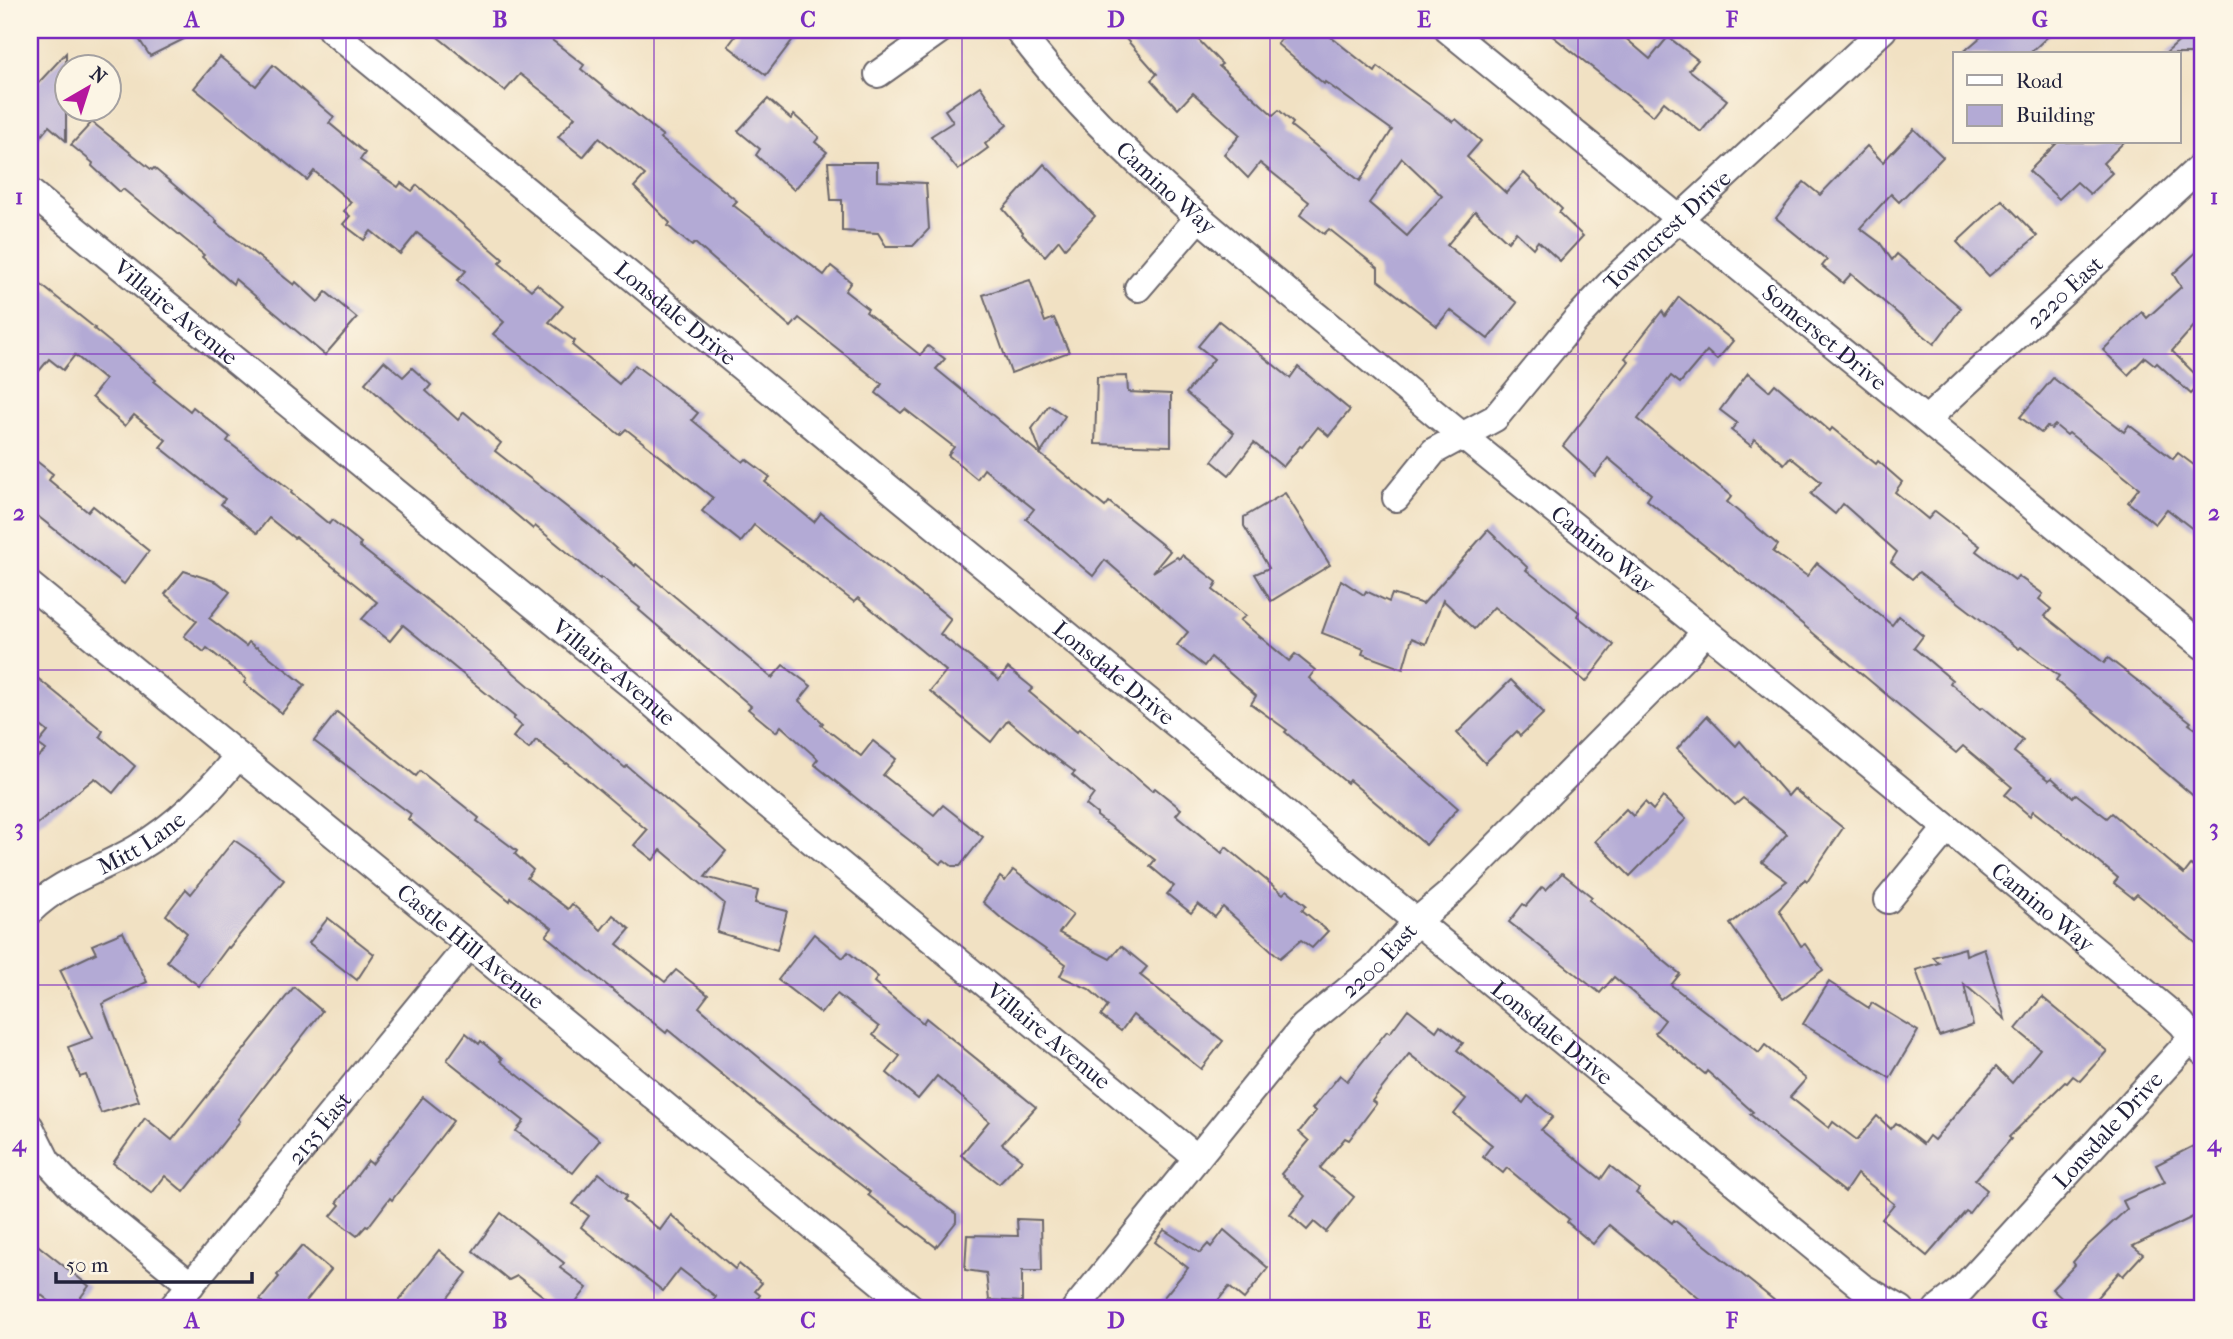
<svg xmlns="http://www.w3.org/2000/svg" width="2233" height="1339" font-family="'IM FELL French Canon',serif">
	<rect width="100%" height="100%" fill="#fcf5e5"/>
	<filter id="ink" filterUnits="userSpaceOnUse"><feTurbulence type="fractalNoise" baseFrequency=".0143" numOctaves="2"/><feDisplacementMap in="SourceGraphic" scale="14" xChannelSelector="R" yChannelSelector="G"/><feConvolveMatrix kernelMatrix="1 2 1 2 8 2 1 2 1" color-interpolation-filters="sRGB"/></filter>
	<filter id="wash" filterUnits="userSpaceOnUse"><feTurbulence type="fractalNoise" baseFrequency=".00686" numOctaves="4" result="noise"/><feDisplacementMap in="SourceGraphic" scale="28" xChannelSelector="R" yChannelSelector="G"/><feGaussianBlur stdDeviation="1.57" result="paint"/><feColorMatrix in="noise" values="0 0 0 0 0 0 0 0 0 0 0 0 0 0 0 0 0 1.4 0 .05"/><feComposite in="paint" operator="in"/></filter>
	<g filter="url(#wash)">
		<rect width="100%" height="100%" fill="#f1e1c3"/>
		<g id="blocks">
			<g fill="#b3aad5" fill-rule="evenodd">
				<path d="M133,30H202L150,56Z"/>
				<path d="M429,30H539L584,65L581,69L663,136L660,138L737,201L733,205L824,275L831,266L851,282L845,291L868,309L866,312L920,355L928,346L945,359L936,369L1105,507L1109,502L1170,551L1153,572L1177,557L1179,559L1182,555L1217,582L1213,590L1246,616L1240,620L1289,661L1295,654L1315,670L1309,678L1458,808L1426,845L1349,780L1347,783L1285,732L1287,730L1251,704L1256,696L1211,657L1204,666L1177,645L1188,632L1105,560L1093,576L1026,519L1034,509L984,469L977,479L948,455L954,447L905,409L901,413L876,393L882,384L799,318L791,327L695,243L692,246L668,226L670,223L634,187L645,175L599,138L583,157L558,137L575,117L520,74L505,91Z"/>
				<path d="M740,30H800L766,75L728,46Z"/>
				<path d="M1118,30H1189L1222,64L1219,66L1273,115L1279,110L1293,123L1291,126L1360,181L1392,130L1325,82L1324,84L1277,44L1289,30H1322L1375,72L1378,67L1453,122L1456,119L1481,141L1467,157L1506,193L1524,173L1562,209L1559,213L1583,236L1560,261L1538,241L1533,248L1516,232L1508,242L1475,211L1447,245L1517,303L1488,339L1450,310L1437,326L1378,280V268L1329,229L1324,234L1300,215L1309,202L1260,163L1248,178L1224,154L1240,135L1193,93L1178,109L1151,80L1157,74ZM1402,158L1442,196L1407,236L1369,203Z"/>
				<path d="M1545,30H1616L1650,59L1668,37L1698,60L1689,70L1727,100L1701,132L1664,102L1653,116Z"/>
				<path d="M1989,30H2055L2029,54H1961Z"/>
				<path d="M2192,30H2203V54H2165Z"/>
				<path d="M66,53V141L49,126L30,150V92Z"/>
				<path d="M220,57L256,86L273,65L334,117L329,123L365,153L360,160L398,187L401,183L412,191L417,185L503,259L499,263L531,290L537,284L563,306L549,322L575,341L572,345L619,384L635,365L698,413L692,420L743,462L746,459L770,477L765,482L814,522L821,513L951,619L940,634L999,680L1008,668L1033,688L1029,692L1077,732L1079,729L1152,791L1155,788L1181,809L1176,815L1222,853L1226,847L1283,894L1287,890L1306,905L1302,910L1328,931L1312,948L1301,940L1280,958L1223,907L1215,917L1198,904L1191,913L1167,894L1174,886L1150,866L1155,860L1097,816V814L1086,805L1094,794L1072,775L1075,772L1049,753L1048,754L1008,720L991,742L930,691L946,671L858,598L854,602L754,525L741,542L702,511L713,498L626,429L620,435L493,334L504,322L457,281L466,271L417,233L400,254L371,231L364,240L343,224L350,216L344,211L351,202L314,171L307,180L194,88Z"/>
				<path d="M980,86L1007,125L985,144L988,148L958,170L931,136L953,122L945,110Z"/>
				<path d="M768,99L791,119L794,115L819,137L815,142L827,152L794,190L756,155L760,149L738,131Z"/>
				<path d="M92,122L152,170L154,168L217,221L216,223L294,285L296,282L318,302L326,292L357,318L325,355L235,279L233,284L202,257L204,255L123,189L120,192L92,166L93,163L71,145Z"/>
				<path d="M1914,129L1943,157L1899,202L1891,194L1860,228L1880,243L1892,260L1897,254L1961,308L1934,344L1851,274L1843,283L1822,266L1827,260L1776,218L1804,182L1820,195L1867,146L1883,162Z"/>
				<path d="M2058,142H2124L2103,163L2112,173L2090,194L2077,182L2059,199L2029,171Z"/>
				<path d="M828,162H877V181L926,183L929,229L913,246H886L878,233L842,231V200H831Z"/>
				<path d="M1044,164L1095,216L1065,248L1059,240L1045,256L1022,234L1023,232L1003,209Z"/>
				<path d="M2002,200L2037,236L1989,276L1957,242Z"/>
				<path d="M2203,246V316L2172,351L2203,382L2191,394L2157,363L2155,365L2145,357L2128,375L2103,350L2142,312L2147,318L2181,287L2173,274Z"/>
				<path d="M30,276L95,328L94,329L156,380L154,382L190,411L193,407L230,437L227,441L292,491L291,493L329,524L332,520L361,543L359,546L445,614L625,768L627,766L704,831L726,851L705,877L758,891L755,903L787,911L777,950L717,932L724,903L661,850L653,860L634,845L647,830L567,763L566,764L536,740L529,749L513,737L522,726L513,719L515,717L403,625L390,641L362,619L377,602L296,537L294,538L269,518L257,533L221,504L225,499L160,447L166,440L134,415L125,426L92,397L105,380L75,355L63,370L49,359L30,382Z"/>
				<path d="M1030,280L1045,322L1054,318L1069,352L1011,373L983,295Z"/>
				<path d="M1679,297L1733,341L1717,360L1707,351L1680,383L1671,376L1638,419L1732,496L1727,502L1778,545L1773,552L1807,576L1817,563L1892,625L1899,616L1923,636L1914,648L1952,680L1950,683L1981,709L1983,707L2023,740L2014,752L2049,780L2052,778L2073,797L2076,794L2107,818L2112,813L2184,874L2191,865L2203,874V949L2137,894L2133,898L2114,883L2118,878L2069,837L2068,838L2033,811L2030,816L2005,795L2012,787L1963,746L1956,753L1782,607L1647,500L1651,494L1608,458L1595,476L1563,446L1629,361L1625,358L1662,311L1665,316Z"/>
				<path d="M1219,321L1290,378L1298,367L1350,410L1329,436L1318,427L1302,447L1300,446L1283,467L1254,443L1229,475L1212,461L1234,433L1186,393L1214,359L1198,346Z"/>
				<path d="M384,361L403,377L412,368L431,385L426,391L458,420L464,412L501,443L495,451L591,526L635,566L636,564L772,678L783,665L811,686L799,701L823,723L821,725L861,756L873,741L896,759L883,775L934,815L943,805L983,837L960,866H952L944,860L940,864L882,819L814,764L818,759L781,726L776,732L748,709L751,706L639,610L640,608L601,577L600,579L535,526L533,529L403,418L365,383Z"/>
				<path d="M1748,373L1769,391L1775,384L1830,431L1832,428L1876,464L1878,461L1902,482L1895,492L1928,519L1935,511L1980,546L1976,551L2015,580L2018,576L2043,594L2039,599L2051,609L2045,616L2104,663L2108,658L2191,722L2189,724L2203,734V804L2056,680L2059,676L2021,647L2019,649L1919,572L1912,579L1891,562L1897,552L1843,504L1835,514L1811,494L1821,482L1790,457L1784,464L1755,439L1751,446L1731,430L1737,423L1720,410Z"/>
				<path d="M1127,376L1128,392L1171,394V446L1095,444L1097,377Z"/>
				<path d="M2053,378L2124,432L2129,425L2173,459L2178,453L2203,472V537L2167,509L2155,524L2128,502L2139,488L2069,433L2067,435L2055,425L2051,429L2047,426L2041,433L2020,417Z"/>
				<path d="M1049,405L1065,416L1041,453L1032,429Z"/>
				<path d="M30,456L53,474L49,480L88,512L93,506L149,551L124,584L30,510Z"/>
				<path d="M1285,493L1330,565L1271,601L1255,574L1269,568L1244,526V517Z"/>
				<path d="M1488,530L1528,568L1526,570L1579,612L1577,616L1614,645L1586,682L1494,607L1474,629L1443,600L1426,644L1412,638L1403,669L1362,654L1364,649L1322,633L1341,580L1364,595L1366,591L1389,602L1392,594L1423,604Z"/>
				<path d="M184,571L217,582L230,592L209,618L246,646L249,642L256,648L257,647L305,685L282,713L244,683L246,679L207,648L204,652L184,636L197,621L165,594Z"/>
				<path d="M30,672L103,731L100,736L135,766L113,793L95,778L30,830V764L46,750L38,744L48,732L30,717Z"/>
				<path d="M1511,680L1544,713L1520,736L1517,731L1485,763L1457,733Z"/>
				<path d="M337,712L416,776L420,771L479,818L477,821L517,851L515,854L533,870L527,878L568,909L572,904L601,930L613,915L630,929L617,944L665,982L676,970L708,995L699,1007L715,1021L891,1166L956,1214V1222L936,1247L868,1195L870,1192L787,1128L668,1030L666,1033L546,936L552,928L511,898L510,901L408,819L411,814L314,741Z"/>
				<path d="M1707,716L1736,746L1740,741L1788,796L1794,789L1843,828L1807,881L1805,879L1779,910L1801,946L1805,944L1823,970L1783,999L1730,924L1787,881L1762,862L1787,834L1743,798L1735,805L1677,749Z"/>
				<path d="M1663,797L1686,819L1630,876L1595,841L1626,809L1633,816L1645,802L1653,810Z"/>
				<path d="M234,840L257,856L284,880L229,948L228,947L199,986L167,961L187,933L166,915L186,889L191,894Z"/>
				<path d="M1013,870L1073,915L1059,933L1110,959L1121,946L1147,967L1140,975L1223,1041L1201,1069L1133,1015L1121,1031L1101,1016L1108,1006L1089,989L1060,976L1066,964L1001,918L983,902L1000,877L1005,881Z"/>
				<path d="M1562,873L1592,897L1589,900L1680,974L1671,985L1759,1053L1765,1045L1806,1079L1790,1097L1829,1128L1833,1122L1857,1140L1877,1116L1891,1129L1896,1123L1923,1144L1929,1136L1934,1140L1996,1067L2012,1083L2040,1049L2016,1029L2042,997L2107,1051L2080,1081L2073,1076L2067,1083L2065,1082L2009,1137L2011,1139L1975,1180L1987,1190L1969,1213L1966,1211L1927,1256L1882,1219L1894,1204L1857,1174L1845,1192L1779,1139L1750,1114L1753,1112L1707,1071L1705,1074L1655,1033L1665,1020L1614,977L1600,993L1509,922L1523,904L1526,906L1542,887L1546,890Z"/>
				<path d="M328,918L374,954L357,980L309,943Z"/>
				<path d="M123,932L147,982L102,1004L139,1101L101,1113L86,1075L80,1077L68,1047L93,1038L60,970L96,953L92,945Z"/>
				<path d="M814,934L843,958L848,952L878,977L874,982L923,1023L926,1018L1036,1107L1002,1144L1022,1160L999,1184L961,1155L989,1121L937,1076L918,1099L887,1073L900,1056L873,1035L879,1027L837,994L821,1013L778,980Z"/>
				<path d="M1965,948L1966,955L1984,948L2005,1019L1964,984L1973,1025L1939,1036L1916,970L1939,963L1933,957Z"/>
				<path d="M1829,982L1869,1008L1872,1003L1918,1031L1890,1078L1803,1024Z"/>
				<path d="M294,987L322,1011L238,1119L240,1121L184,1192L165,1176L152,1193L113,1163L145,1118L172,1140Z"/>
				<path d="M1408,1009L1436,1031L1440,1025L1463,1043L1457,1050L1523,1103L1528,1096L1553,1117L1541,1130L1601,1179L1610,1166L1639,1189L1636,1193L1672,1223L1674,1220L1785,1309H1712L1609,1225L1593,1244L1567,1222L1569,1219L1507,1168L1503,1173L1483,1157L1492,1145L1454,1114L1466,1099L1409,1054L1372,1101L1376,1104L1349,1140L1345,1138L1320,1168L1354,1197L1326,1232L1314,1222L1307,1230L1290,1215L1305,1196L1281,1174L1309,1141L1299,1132L1316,1111L1312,1109L1340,1075L1347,1081L1387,1031L1390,1033Z"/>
				<path d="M466,1033L479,1044L481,1041L502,1059L500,1061L600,1140L573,1173L516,1131L524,1121L447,1060Z"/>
				<path d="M423,1097L453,1121L392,1200L390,1198L368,1227L366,1226L357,1236L331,1216L340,1205L337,1202L368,1161L372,1164Z"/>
				<path d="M2193,1146L2203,1168V1212L2133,1246L2143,1254L2123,1276L2119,1272L2087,1309H2073L2052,1289L2075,1265L2073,1262L2084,1249L2127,1209L2123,1201L2165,1182L2156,1165Z"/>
				<path d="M599,1173L627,1196L624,1200L660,1230L671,1215L735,1269L739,1264L762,1283L755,1291L760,1295L758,1298L772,1309H707L716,1297L680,1269L663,1291L606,1246L605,1247L581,1227L589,1216L573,1204Z"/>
				<path d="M501,1213L564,1263L560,1268L587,1288L571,1309H560L517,1276L509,1280L473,1251Z"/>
				<path d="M1017,1219L1041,1220L1042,1271H1022V1302L989,1300L986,1273L965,1270L967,1235L1018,1236Z"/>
				<path d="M1164,1230L1200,1253L1208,1244L1211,1247L1224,1230L1268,1268L1244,1299L1229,1287L1211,1309H1154L1188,1268L1155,1242Z"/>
				<path d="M30,1239L89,1286L72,1309H59L30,1286Z"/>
				<path d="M302,1246L331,1270L300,1309H269L260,1300L279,1277L277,1275Z"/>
				<path d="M439,1250L467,1273L439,1309H392Z"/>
			</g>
		</g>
	</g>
	<g filter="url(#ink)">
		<use href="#blocks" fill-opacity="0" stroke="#6a656b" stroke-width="2"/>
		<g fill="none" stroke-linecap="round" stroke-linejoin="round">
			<g stroke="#6a656b" stroke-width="30">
				<g id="street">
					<path id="s1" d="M331,30L1862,1287L1901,1309"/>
					<path id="s2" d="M1018,30C1117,163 1268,274 1396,381C1497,466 1601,547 1703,629C1860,755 2014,883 2168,1011L2182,1024L2203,1052"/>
					<path id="s3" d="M1448,30L2203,646"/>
					<path d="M878,74L940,30"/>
					<path id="s4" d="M30,192L637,690L756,795L1196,1157"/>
					<path d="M1138,288L1199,217"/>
					<path id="s5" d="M1927,419L2203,164"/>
					<path id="s6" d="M1396,498L1434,451L1495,418L1575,321L1616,277L1883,30"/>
					<path id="s7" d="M30,585L913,1309"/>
					<path d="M1888,900L1947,828"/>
					<path id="s8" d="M30,911C60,881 100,870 136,849C177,825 208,793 238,756"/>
					<path d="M30,1127L47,1161L73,1189L191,1285"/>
					<path id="s9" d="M171,1309L469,945"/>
					<path id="s10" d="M1075,1309L1304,1026L1377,966L1417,921L1449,894L1684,657L1705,631"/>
					<path id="s11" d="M1937,1309L1961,1290L2192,1038"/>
				</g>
			</g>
			<use href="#street" stroke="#fff" stroke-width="26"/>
		</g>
	</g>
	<path fill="none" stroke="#7b2cbf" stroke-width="2" stroke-opacity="0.55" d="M346,30V1309M654,30V1309M962,30V1309M1270,30V1309M1578,30V1309M1886,30V1309M30,354H2203M30,670H2203M30,985H2203"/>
	<g text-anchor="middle" stroke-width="5" stroke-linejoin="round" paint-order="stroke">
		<g font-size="23" fill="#22223b" stroke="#fcf5e5">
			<text dy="8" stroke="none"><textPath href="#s2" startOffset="217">Camino Way</textPath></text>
			<text dy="8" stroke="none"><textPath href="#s6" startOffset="385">Towncrest Drive</textPath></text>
			<text dy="8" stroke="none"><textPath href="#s5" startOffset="187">2220 East</textPath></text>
			<text dy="8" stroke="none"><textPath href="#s4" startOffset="189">Villaire Avenue</textPath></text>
			<text dy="8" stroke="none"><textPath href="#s1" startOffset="446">Lonsdale Drive</textPath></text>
			<text dy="8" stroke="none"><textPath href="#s3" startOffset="486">Somerset Drive</textPath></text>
			<text dy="8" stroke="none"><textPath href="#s2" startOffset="784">Camino Way</textPath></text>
			<text dy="8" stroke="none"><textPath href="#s1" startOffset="1013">Lonsdale Drive</textPath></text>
			<text dy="8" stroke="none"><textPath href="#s4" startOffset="756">Villaire Avenue</textPath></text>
			<text dy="8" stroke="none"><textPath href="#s8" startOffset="131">Mitt Lane</textPath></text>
			<text dy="8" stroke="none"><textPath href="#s2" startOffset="1351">Camino Way</textPath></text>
			<text dy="8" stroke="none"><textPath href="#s7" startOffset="570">Castle Hill Avenue</textPath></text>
			<text dy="8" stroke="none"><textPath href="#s10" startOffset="464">2200 East</textPath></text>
			<text dy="8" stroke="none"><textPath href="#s1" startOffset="1580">Lonsdale Drive</textPath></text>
			<text dy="8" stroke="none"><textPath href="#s4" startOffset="1323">Villaire Avenue</textPath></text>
			<text dy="8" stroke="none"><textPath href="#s9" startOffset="234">2135 East</textPath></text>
			<text dy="8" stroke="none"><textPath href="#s11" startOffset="248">Lonsdale Drive</textPath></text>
		</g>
	</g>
	<rect width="2233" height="1339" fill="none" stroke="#fcf5e5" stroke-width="77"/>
	<rect x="1953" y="52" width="228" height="91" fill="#fcf5e5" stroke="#a5a1a1" stroke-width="2"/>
	<rect x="1967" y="75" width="35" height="10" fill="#ffffff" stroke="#a5a1a1" stroke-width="2"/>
	<text x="2016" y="88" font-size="21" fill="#22223b">Road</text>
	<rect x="1967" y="105" width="35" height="21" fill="#b3aad5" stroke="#a5a1a1" stroke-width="2"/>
	<text x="2016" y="122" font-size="21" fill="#22223b">Building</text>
	<g transform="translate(88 88) rotate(39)"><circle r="33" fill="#fcf5e5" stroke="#a5a1a1" stroke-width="2"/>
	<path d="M0-5L12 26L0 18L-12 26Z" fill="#b5179e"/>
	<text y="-10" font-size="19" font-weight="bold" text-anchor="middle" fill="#22223b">N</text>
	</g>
	<path d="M56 1272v10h196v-10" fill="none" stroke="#22223b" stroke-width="3.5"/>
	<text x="66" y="1272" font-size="21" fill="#22223b" stroke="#fcf5e5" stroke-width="5" paint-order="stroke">50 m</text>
	<rect x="38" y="38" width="2156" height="1262" fill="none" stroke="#7b2cbf" stroke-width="2.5"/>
	<g font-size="23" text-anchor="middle" font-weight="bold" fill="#7b2cbf">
		<text x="192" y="27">A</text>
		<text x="500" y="27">B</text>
		<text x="808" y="27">C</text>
		<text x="1116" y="27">D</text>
		<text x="1424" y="27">E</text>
		<text x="1732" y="27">F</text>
		<text x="2040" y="27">G</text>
		<text x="19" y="204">1</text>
		<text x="2214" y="204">1</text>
		<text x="19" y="520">2</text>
		<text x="2214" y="520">2</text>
		<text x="19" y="835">3</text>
		<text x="2214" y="835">3</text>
		<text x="19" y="1151">4</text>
		<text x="2214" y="1151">4</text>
		<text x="192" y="1328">A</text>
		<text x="500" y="1328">B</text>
		<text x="808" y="1328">C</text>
		<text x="1116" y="1328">D</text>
		<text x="1424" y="1328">E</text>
		<text x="1732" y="1328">F</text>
		<text x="2040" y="1328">G</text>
	</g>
</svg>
